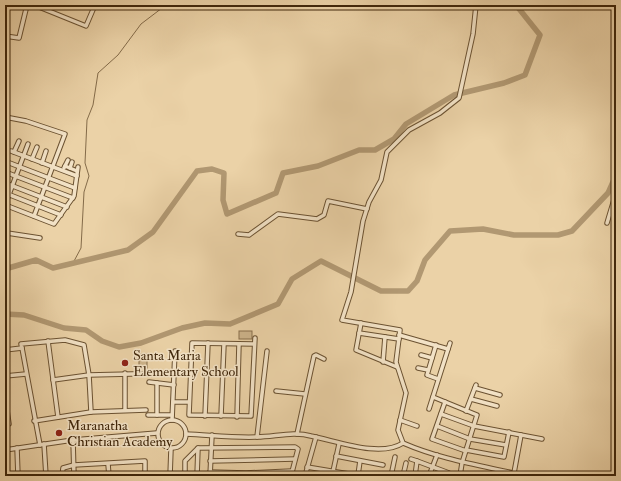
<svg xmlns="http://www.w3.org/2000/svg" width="621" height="481" font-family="'IM FELL Double Pica',serif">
	<rect width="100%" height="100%" fill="#ebd2a7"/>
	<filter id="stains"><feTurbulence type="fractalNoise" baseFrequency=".005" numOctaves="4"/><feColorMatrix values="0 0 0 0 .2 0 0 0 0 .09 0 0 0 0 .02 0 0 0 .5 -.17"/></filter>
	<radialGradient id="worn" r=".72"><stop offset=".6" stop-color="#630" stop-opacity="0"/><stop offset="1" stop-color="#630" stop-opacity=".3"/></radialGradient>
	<g fill="#ceb58c" stroke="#876e4c">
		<rect x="239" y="331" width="13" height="8"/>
		<rect x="139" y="354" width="8" height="14"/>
	</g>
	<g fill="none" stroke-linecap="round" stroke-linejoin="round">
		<path stroke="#846b49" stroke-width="1" d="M73,263L81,248L84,192L89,176L85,163L87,120L93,105L98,73L118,55L141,24L166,5"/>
		<g stroke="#b19872" stroke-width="5.5">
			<path d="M5,269L36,260L53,268L128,250L153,232L197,171L212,169L224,173L223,200L227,214L276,193L283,173L318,166L359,150H375L394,139L406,124L454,95L504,83L525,75L540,35L516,5"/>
			<path d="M5,314L24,315L64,328L86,330L102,341L119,347L141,343L182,328L205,323L230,324L278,304L292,279L321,261L381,291H408L417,281L425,260L450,231L483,229L514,235H558L572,231L608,193L616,175"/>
		</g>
		<g stroke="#6b5232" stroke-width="5.5">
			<g id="minor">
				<path d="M34,5L86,26L95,5"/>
				<path d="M476,5L473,34L459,98L440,113L409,130L387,152L381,180L369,202L363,221L351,292L342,320L400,330L396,362L406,393L398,430L403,443C442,460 484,466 526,476"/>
				<path d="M5,36L19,38L27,5"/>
				<path d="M5,117L26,121L65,134L34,216"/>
				<path d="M11,151L77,176"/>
				<path d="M14,152L19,141"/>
				<path d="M32,159L37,147"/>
				<path d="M7,162L75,188"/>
				<path d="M42,163L46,151"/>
				<path d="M65,166L77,171"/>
				<path d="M64,168L68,160"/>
				<path d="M70,168L72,162"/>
				<path d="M5,172L73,198"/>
				<path d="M5,183L67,207"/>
				<path d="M5,193L61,215"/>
				<path d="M5,205L54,224L74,196L78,167"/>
				<path d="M5,205L28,144"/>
				<path d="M5,217L8,206"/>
				<path d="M607,223L616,193"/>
				<path d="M238,234L249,235L278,214L317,219L324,215L328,201L367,209"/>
				<path d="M5,240L7,233L40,238"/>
				<path d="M361,323L356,350L397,367"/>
				<path d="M359,333L399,339"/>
				<path d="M399,335L448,349"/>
				<path d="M48,341L58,417"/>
				<path d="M254,344L192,343L189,415L251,416L255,338"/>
				<path d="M436,345L427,375L438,379"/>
				<path d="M22,348L40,445"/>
				<path d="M5,350L22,348L21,344L65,340L84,345L89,375L91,412"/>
				<path d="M421,355L432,358"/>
				<path d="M383,362L385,337"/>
				<path d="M418,368L428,370"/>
				<path d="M5,376L26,374"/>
				<path d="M53,380L89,375L174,373"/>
				<path d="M149,382L174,385"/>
				<path d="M475,388L500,395"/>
				<path d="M276,391L305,394"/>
				<path d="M5,397L9,424H5"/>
				<path d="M433,397L477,415L462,463L460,476"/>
				<path d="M471,399L497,406"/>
				<path d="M173,402H189"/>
				<path d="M445,402L432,439L466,451"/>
				<path d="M429,409L450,343"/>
				<path d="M125,410V373"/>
				<path d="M466,411L476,385"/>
				<path d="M441,414L474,426L542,439"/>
				<path d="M148,415H172"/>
				<path d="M157,415V383"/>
				<path d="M205,416L208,343"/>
				<path d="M221,416L224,344"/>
				<path d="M237,417L239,344"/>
				<circle cx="172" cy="434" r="14"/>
				<path d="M172,420L175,351"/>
				<path d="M400,420L417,426"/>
				<path d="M34,421L91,412L146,410"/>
				<path d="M437,426L470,439L506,445"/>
				<path d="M186,434C210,435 233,438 257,437C274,437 294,431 311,436C337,441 380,458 403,443"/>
				<path d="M297,434L314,356L316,355L324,359"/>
				<path d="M257,437L267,351"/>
				<path d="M73,440L74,476"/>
				<path d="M44,444L46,476"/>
				<path d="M17,448L18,476"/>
				<path d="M5,450L73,440L157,433"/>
				<path d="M466,450L504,457L509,432"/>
				<path d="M336,456L383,465"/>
				<path d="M411,459L417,461"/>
				<path d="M210,461L295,459"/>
				<path d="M108,464L109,476"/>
				<path d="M307,467L361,476"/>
				<path d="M210,472L246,473L292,471"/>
				<path d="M514,473L521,435"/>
				<path d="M358,475L360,461"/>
				<path d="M62,476L63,468L74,465L145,461V476"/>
				<path d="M116,476L145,474"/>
				<path d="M170,476L171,449"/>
				<path d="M185,476V461L198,448L295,447L298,449L291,476"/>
				<path d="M197,476L198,448"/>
				<path d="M210,476L212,435"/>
				<path d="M305,476L316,437"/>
				<path d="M332,476L339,444"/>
				<path d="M391,476L395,457"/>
				<path d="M403,476L406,463"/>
				<path d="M415,476L417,461L449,473V476"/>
				<path d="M429,476L437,455"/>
			</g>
		</g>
		<use href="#minor" stroke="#f2e2c6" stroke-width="3.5"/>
	</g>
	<g fill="#8f2418" stroke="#f2e2c6" stroke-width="1.5">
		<circle cx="125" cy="363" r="4"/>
		<circle cx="59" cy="433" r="4"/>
	</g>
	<g text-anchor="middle" stroke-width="3" stroke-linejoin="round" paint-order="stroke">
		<g font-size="14" fill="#40270b" stroke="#f2e2c6" text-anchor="start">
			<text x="133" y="360">Santa Maria<tspan x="133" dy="16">Elementary School</tspan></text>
			<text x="67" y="430">Maranatha<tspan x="67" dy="16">Christian Academy</tspan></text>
		</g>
	</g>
	<rect width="621" height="481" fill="none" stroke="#ebd2a7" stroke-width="20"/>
	<rect x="6" y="6" width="609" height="469" fill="none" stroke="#40270b" stroke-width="2"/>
	<rect x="10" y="10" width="601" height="461" fill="none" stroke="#40270b"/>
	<rect width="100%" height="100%" filter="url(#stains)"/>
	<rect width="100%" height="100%" fill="url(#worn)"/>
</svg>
